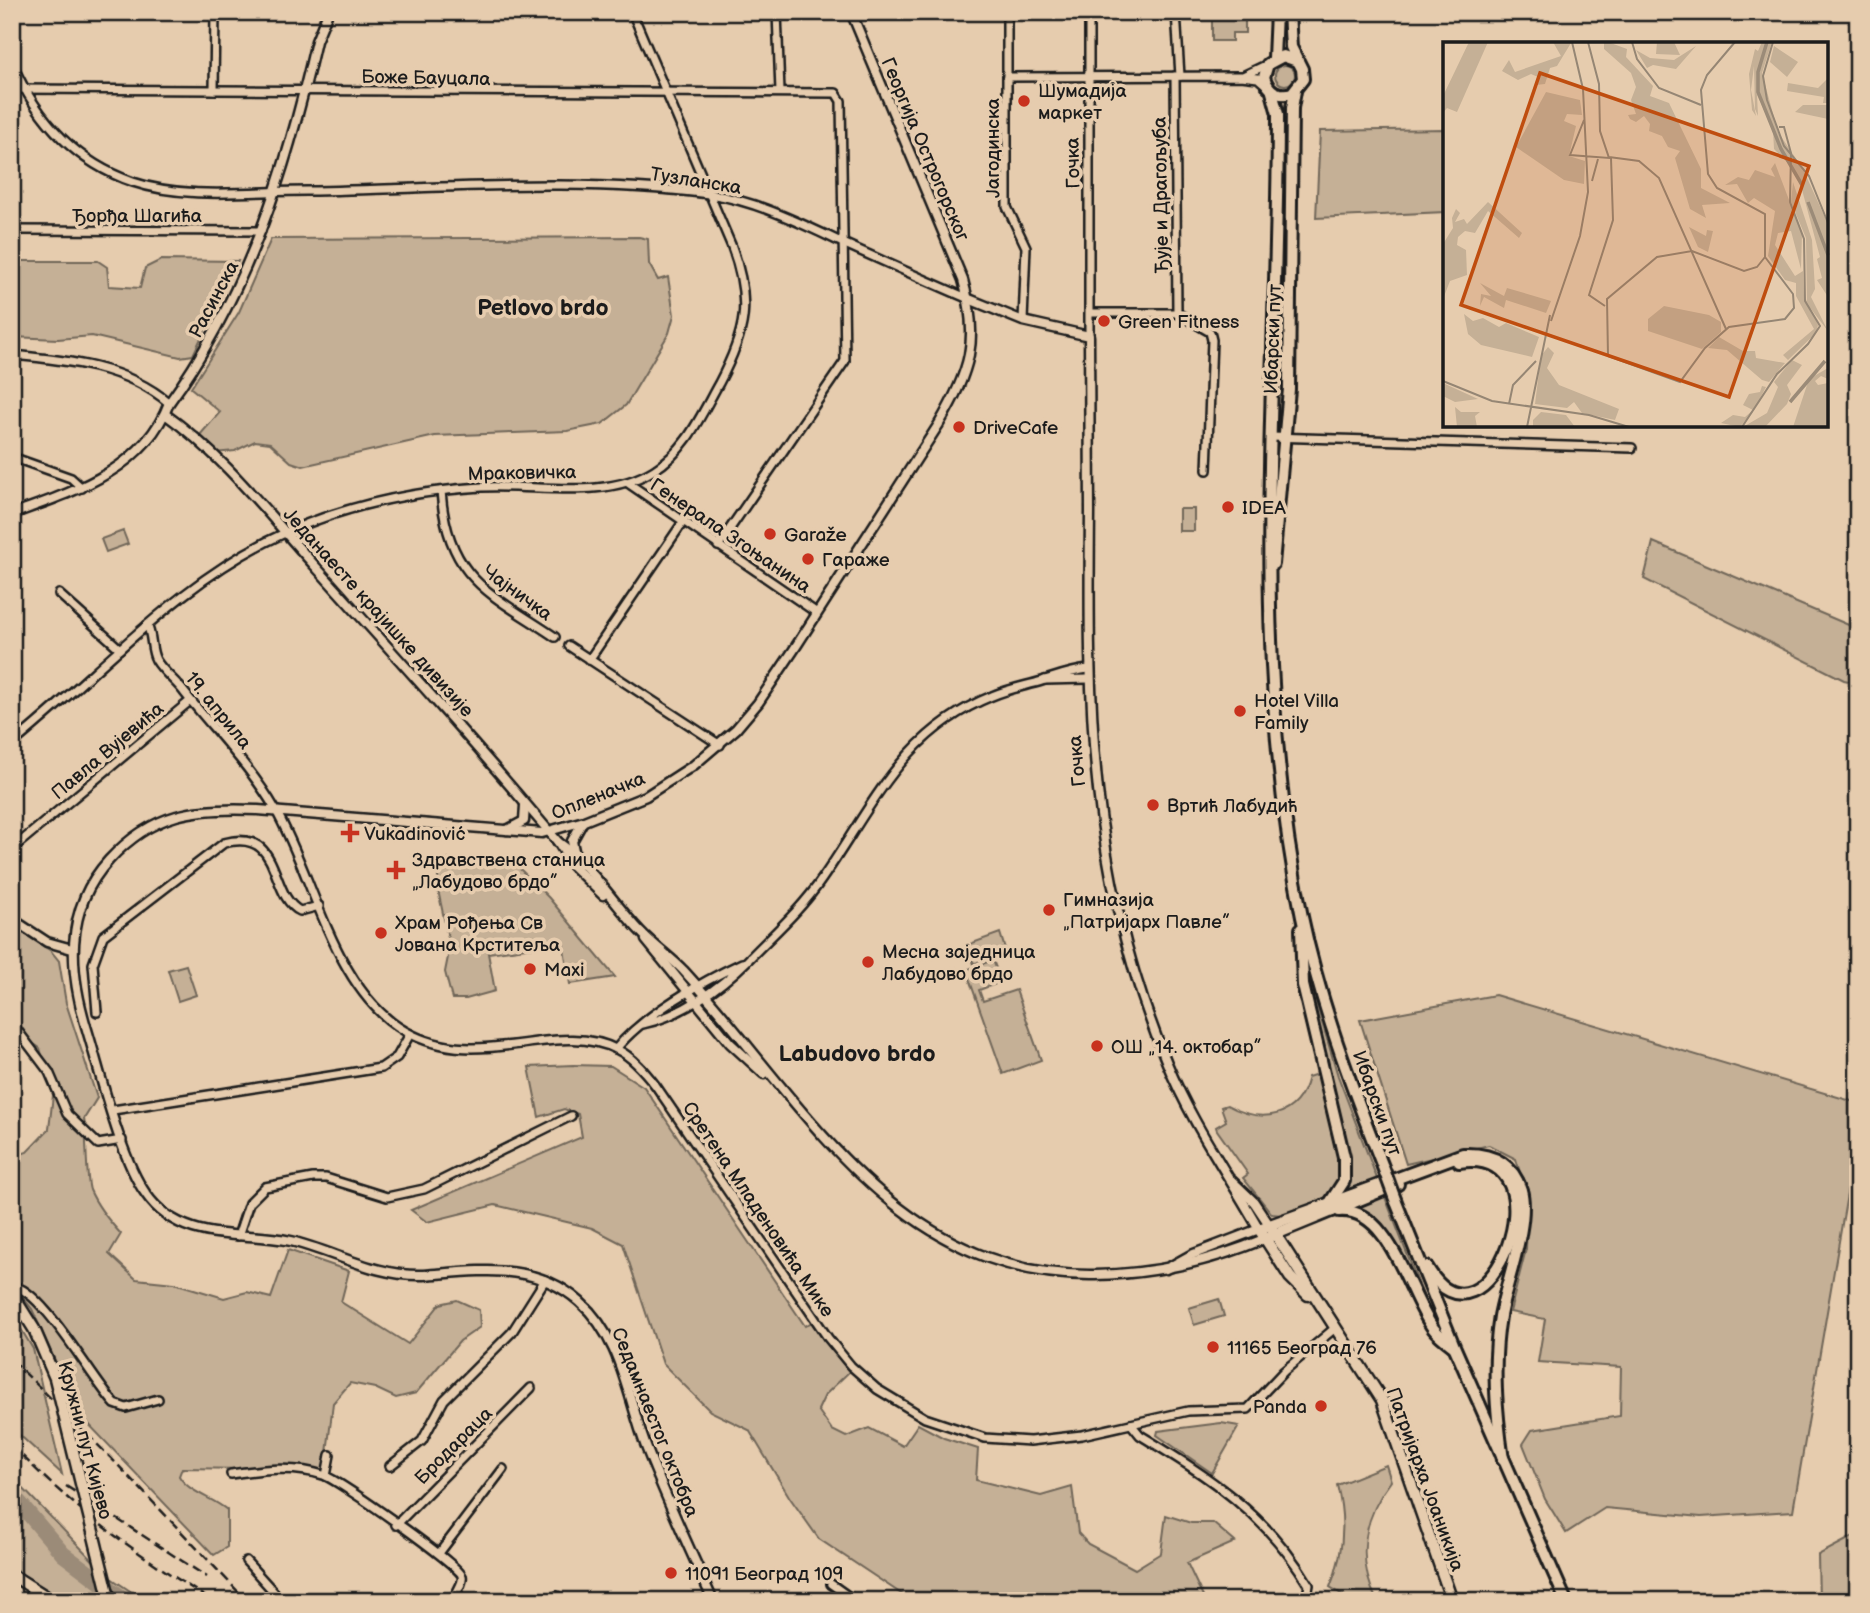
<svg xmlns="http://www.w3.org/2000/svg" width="1870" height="1613" font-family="'Balsamiq Sans',sans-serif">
	<rect width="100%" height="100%" fill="#e6ccae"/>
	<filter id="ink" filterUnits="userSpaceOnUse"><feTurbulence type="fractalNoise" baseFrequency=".0143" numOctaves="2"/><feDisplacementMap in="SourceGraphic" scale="14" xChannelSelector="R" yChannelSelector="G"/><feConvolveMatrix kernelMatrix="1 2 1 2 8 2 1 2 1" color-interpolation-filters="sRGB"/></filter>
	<g filter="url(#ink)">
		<g fill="#c5b096" stroke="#706659" stroke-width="2">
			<path d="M1212,20H1245V33H1232V41H1212Z"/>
			<circle cx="1285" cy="75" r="10"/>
			<path d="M1445,129V212L1316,218L1320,131Z"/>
			<path d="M639,237L648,239L649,264L658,280L668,277L674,315L669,333L626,405L602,424L567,431L435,436L303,466L291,462L270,443L255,441L235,451L214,453L199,436L220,412L191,388L239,312L271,239Z"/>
			<path d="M12,249L18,261H98L107,267L109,286L140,288L145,268L161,260L238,261L193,355L180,357L92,336L58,339L13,337Z"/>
			<rect x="1179" y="509" width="15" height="22"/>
			<path d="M123,531L128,544L106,552L101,539Z"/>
			<path d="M1653,542L1858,629V683L1844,680L1644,579Z"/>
			<path d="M438,858L518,867L549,898L615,977L570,984L563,943L488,953L495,991L466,999H452L445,972L450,947L438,890Z"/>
			<path d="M12,926L51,951L59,961L66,1003L97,1098L84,1119C87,1136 86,1179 90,1190C97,1206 109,1221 121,1234L109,1254L136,1279L174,1283L224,1298L247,1292L271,1298L288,1250L349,1271L341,1302L408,1344L440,1304L457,1300L479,1310L480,1327L460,1341L416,1393L396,1398L375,1388L350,1383L333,1403L325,1470L182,1468L179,1476C189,1493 212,1497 227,1510V1547L214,1555L79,1414L32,1309L12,1284V1157L27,1152L49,1129L53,1095L40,1048L12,1029Z"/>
			<path d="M1000,933L1006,952L974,964L967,945Z"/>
			<path d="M993,960L1001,982L979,990L983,1001L1016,990L1041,1060L1003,1074L966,970Z"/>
			<path d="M186,965L196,995L178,1001L168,970Z"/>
			<path d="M1305,965L1338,1076L1379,1184L1337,1199L1344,1185Z"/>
			<path d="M1495,995L1858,1103V1130L1793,1511L1701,1517L1605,1508L1566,1533L1545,1499L1523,1444L1532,1430L1620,1416L1621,1367L1538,1362L1545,1319L1510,1312L1526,1249L1528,1200L1516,1159L1489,1145L1406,1164L1360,1020Z"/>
			<path d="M573,1065L611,1066L644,1087L805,1326L812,1322L849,1372L825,1395L818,1410L832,1430L846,1437L869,1428L903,1446L918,1424L944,1438L978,1449L976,1480L1041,1496L1072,1487L1078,1533L1088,1544L1135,1569L1161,1553L1166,1515L1191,1523H1213L1235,1542L1187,1563L1205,1601H912L819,1539L790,1498L749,1430L710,1411L663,1364L623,1244L592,1228L495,1205L427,1222L411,1210L582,1137L578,1114L564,1109L539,1117L529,1067Z"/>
			<path d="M1320,1073L1340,1147L1341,1179L1331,1198L1281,1215L1272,1214L1243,1178L1248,1174L1217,1130L1216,1127L1226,1121L1221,1107L1227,1105C1261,1124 1298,1119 1308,1077Z"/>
			<path d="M1383,1192L1430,1313L1437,1329L1392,1244L1346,1208Z"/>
			<path d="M1219,1299L1224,1316L1194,1325L1189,1308Z"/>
			<path d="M12,1314L33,1349L62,1474L12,1428Z"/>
			<path d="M1221,1423L1239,1426L1212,1473L1157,1435L1158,1431Z"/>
			<path d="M1386,1465L1391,1481C1363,1518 1356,1559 1377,1601H1353L1330,1587C1344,1554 1346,1520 1337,1485Z"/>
			<path d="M12,1477L108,1576L145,1601H66L12,1568Z"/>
			<path d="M1858,1534V1601H1819L1818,1555Z"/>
		</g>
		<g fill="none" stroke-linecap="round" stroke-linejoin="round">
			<path stroke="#9b8b78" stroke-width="16" d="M12,1494L63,1554L126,1601"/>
			<g stroke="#1c1c1c" stroke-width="12">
				<g id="minor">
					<path d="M777,12L780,92"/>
					<path d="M1007,12V207L1026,247L1023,321"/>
					<path d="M1176,12L1180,76"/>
					<path d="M12,63C36,118 75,162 133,182C186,200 251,191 307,191C440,189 576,177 709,194C757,201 800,223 843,243C885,262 927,281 969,299"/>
					<path d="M1245,75L1268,64"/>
					<path d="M1175,76L1177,313"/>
					<path d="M1007,77L1241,76L1258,78L1266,85"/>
					<path d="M12,89L836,93L841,101L845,361L718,546"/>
					<path d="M214,90L215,12"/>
					<path d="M12,230L261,231"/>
					<path d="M1090,313H1177L1210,332L1212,340L1207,470"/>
					<path d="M1089,336V12"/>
					<path d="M12,355C67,360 126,366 169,403"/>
					<path d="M1271,437L1632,448"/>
					<path d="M12,457L71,478L82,488"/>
					<path d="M628,483L817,613"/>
					<path d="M441,491C447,579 490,593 555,637"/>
					<path d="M59,594L120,649"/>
					<path d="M147,625C153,636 150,649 156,660C163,672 176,681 184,692C214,730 251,767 275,809C314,876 334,991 405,1031C480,1074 556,1018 618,1050C633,1057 646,1073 656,1086L828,1338L851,1366L877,1389L925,1418L985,1438L1030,1441L1082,1435L1188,1411L1248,1409L1284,1371L1335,1328"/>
					<path d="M569,646L720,745"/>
					<path d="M589,660L683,522"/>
					<path d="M1045,680L1088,679"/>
					<path d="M12,744C102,671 180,579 287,532C348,505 416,491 482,487C538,484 604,501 654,470C686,451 701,415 719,383C746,332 752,302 732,247L632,12"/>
					<path d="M12,849L190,701"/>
					<path d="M97,1012L93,964L103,936L224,843C283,827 268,895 300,911L319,906"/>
					<path d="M12,1023L49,1072L67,1114L98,1144L122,1140"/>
					<path d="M643,1024C681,1016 720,988 747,961C773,934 800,911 822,879C873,806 902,732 992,696C1008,689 1025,686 1042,681C1058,676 1071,671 1088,669"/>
					<path d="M616,1049C642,1016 703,981 742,963"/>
					<path d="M113,1110L381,1068L397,1057L410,1034"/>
					<path d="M238,1236L249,1203L265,1187L313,1178H326L387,1197L424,1189L571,1116"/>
					<path d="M12,1286C42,1288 92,1380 115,1404L126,1408L158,1399"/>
					<path d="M1131,1424L1140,1435C1209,1477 1267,1514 1309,1585L1306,1601"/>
					<path d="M390,1466L422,1441L444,1400L512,1332L545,1280"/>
					<path d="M231,1474C260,1470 294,1465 323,1475C337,1479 461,1566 462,1576C464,1582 455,1595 452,1601"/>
					<path d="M326,1476L330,1455"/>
					<path d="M396,1525L531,1388"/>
					<path d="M440,1552L503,1469"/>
					<path d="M246,1561L282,1601"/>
					<path d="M831,1584L855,1601"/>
					<path d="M557,1596L561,1601"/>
				</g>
			</g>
			<g stroke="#1c1c1c" stroke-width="13">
				<g id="tertiary">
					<path d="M969,299L1023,321L1089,336C1089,395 1090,453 1090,511C1088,711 1088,874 1167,1063C1191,1122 1228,1174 1259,1229L1191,1255L1166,1269"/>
					<path d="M165,414C224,456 267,513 315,566C397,657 479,748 558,842L573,866L603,895"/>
					<path d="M12,514C73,492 144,470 169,403C247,296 287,169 316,41L328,12"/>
					<path d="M507,830L524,821L525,805"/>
					<path d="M558,842C590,864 613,903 640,931C653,945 669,956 683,970C803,1100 893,1278 1095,1275C1155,1274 1209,1262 1264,1239"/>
					<path d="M575,855L572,841L582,823"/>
					<path d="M12,919L47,942L72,949"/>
					<path d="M646,940L730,1043L764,1074"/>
					<path d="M1231,1180L1254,1202L1270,1226"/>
					<path d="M713,1601C690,1549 665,1497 645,1444C627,1395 621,1338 580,1302C534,1261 480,1271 424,1275C376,1277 336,1252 291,1241C259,1234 225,1238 193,1228C174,1222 157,1210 146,1194C121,1160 101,1076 88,1033C69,973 63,910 109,860C153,812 196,807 258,810L542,833L584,821L646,796L694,765L736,729L758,703L793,651L939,424C970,371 980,340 963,280L851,12"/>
				</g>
			</g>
			<g stroke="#1c1c1c" stroke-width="15">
				<g id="secondary">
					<path d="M1270,1226L1382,1400L1452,1601"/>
					<path d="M1271,1236L1332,1211"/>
					<path d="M12,1294L34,1329L55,1378"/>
					<path d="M1308,1295L1290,1277L1259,1229L1325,1205"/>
					<path d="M12,1575L53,1601"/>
				</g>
			</g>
			<g stroke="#1c1c1c" stroke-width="16">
				<g id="primary">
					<path d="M1289,12L1291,47L1302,69L1303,79L1292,93C1278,97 1268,91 1264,77L1268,64L1283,56L1297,61"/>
					<path d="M1274,58L1276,12"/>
					<path d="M1272,92L1278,114C1278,382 1247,652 1302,917C1320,1003 1351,1085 1383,1167"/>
					<path d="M1273,564L1289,389L1292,108L1295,91"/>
					<path d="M1301,929L1303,985L1344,1157V1181L1331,1201"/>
					<path d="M1396,1202L1454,1346L1566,1601"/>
					<path d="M1325,1205L1463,1154C1490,1153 1512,1161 1521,1190C1530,1222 1506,1282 1500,1316C1492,1365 1496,1411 1503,1460"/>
					<path d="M1332,1211L1398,1184"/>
					<path d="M1339,1211C1390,1207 1408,1294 1433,1328C1438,1335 1446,1340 1453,1346"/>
					<path d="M1427,1267C1485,1369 1573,1145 1459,1162"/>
				</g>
			</g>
			<use href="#minor" stroke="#e6ccae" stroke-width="7"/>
			<use href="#tertiary" stroke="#e6ccae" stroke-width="8"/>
			<use href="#secondary" stroke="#e6ccae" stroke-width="10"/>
			<use href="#primary" stroke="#e6ccae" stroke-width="10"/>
			<g stroke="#1c1c1c" stroke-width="2.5" stroke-dasharray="10 5" stroke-linecap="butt">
				<path d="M12,1360L116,1463L247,1601"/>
				<path d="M12,1445C71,1508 139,1555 212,1601"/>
				<path d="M66,1486L207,1577"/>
			</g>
			<g stroke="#1c1c1c" stroke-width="15" stroke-linecap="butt">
				<path id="secondary-bridge" d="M55,1378L110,1601"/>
			</g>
			<g stroke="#1c1c1c" stroke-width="16" stroke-linecap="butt">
				<path id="primary-bridge" d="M1383,1167L1396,1202"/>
			</g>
			<use href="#secondary-bridge" stroke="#e6ccae" stroke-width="10"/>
			<use href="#primary-bridge" stroke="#e6ccae" stroke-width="10"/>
		</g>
	</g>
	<g fill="#c8321e" stroke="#e6ccae" stroke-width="2.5">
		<circle cx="1024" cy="101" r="7"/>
		<circle cx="1104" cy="321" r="7"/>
		<circle cx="959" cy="427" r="7"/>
		<circle cx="1228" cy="507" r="7"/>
		<circle cx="770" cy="534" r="7"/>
		<circle cx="808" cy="559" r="7"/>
		<circle cx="1240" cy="711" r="7"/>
		<circle cx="1153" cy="805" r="7"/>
		<path d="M346.5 822.5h7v7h7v7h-7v7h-7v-7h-7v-7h7z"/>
		<path d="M392.5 859.5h7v7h7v7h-7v7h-7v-7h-7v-7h7z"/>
		<circle cx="1049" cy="910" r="7"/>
		<circle cx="381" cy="933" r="7"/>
		<circle cx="868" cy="962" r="7"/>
		<circle cx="530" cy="969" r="7"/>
		<circle cx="1097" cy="1046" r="7"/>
		<circle cx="1213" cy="1347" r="7"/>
		<circle cx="1321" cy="1406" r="7"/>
		<circle cx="671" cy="1573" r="7"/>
	</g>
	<g text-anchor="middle" stroke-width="7" stroke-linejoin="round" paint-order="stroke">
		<g font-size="19" fill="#1c1c1c" stroke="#e6ccae">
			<text transform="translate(426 77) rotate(1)" y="7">Боже Бауцала</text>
			<text transform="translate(992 148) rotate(-90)" y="7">Јагодинска</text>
			<text transform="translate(926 149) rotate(67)" y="7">Георгија Острогорског</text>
			<text transform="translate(1072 163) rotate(-91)" y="7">Гочка</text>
			<text transform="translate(696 180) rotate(9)" y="7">Тузланска</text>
			<text transform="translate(1160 195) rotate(-91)" y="7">Ђује и Драгољуба</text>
			<text x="137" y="222">Ђорђа Шагића</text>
			<text transform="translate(213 299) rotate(-62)" y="7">Расинска</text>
			<text transform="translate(1272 339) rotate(-88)" y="7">Ибарски пут</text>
			<text transform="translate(522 472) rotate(-1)" y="7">Мраковичка</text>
			<text transform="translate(731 535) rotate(34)" y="7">Генерала Згоњанина</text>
			<text transform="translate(518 592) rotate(36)" y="7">Чајничка</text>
			<text transform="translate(379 612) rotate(48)" y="7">Једанаесте крајишке дивизије</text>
			<text transform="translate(219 710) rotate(51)" y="7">19. априла</text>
			<text transform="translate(107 750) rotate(-40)" y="7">Павла Вујевића</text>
			<text transform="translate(1076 761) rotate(-95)" y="7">Гочка</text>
			<text transform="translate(598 795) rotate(-22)" y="7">Опленачка</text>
			<text transform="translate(1378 1103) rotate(70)" y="7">Ибарски пут</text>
			<text transform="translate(759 1209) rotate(56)" y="7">Сретена Младеновића Мике</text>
			<text transform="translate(656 1422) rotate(68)" y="7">Седамнаестог октобра</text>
			<text transform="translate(86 1440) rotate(75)" y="7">Кружни пут Кијево</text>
			<text transform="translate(453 1445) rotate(-45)" y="7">Бродараца</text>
			<text transform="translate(1426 1479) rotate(70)" y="7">Патријарха Јоаникија</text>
		</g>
		<g font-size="19" fill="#1c1c1c" stroke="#e6ccae" text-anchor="start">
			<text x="1038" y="97">Шумадија<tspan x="1038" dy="22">маркет</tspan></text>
			<text x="1118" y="328">Green Fitness</text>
			<text x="973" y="434">DriveCafe</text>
			<text x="1242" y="514">IDEA</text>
			<text x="784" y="541">Garaže</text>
			<text x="822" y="566">Гараже</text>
			<text x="1254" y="707">Hotel Villa<tspan x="1254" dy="22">Family</tspan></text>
			<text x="1167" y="812">Вртић Лабудић</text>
			<text x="364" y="840">Vukadinović</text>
			<text x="412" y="866">Здравствена станица<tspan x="412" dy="22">„Лабудово брдо”</tspan></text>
			<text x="1063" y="906">Гимназија<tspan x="1063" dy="22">„Патријарх Павле”</tspan></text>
			<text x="395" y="929">Храм Рођења Св<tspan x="395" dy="22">Јована Крститеља</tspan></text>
			<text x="882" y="958">Месна заједница<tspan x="882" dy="22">Лабудово брдо</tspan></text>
			<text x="544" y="976">Maxi</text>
			<text x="1111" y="1053">ОШ „14. октобар”</text>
			<text x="1227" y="1354">11165 Београд 76</text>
			<text x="1307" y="1413" text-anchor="end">Panda</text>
			<text x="685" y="1580">11091 Београд 109</text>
		</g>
		<g font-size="23" font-weight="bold" fill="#1c1c1c" stroke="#e6ccae">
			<text x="543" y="315">Petlovo brdo</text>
			<text x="857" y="1061">Labudovo brdo</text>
		</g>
	</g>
	<g transform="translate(1443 42)">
		<rect width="385" height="385" fill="#e6ccae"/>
		<path d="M26,0H45L14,70L4,66L0,71V54ZM110,0L128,1L114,24L107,26L102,42L93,43L95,35L88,32L75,38L59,29L66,18L72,30L118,14ZM165,0L184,7L183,15L210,44L207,54L226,61L258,127V146L287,161L259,163L263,176L247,167L232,116L237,109L225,105L219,94L206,89L207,82L201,74L193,80L187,77L185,73L193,72L188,58L193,45L188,31L161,7V0ZM214,0H231L237,13L213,12ZM319,0H323L320,11L324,0H329L319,31L335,90L360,127L385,182V255L374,238L379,236L374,217L377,215L358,144L348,124L331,107L330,87L314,53L315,74L312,67L311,24L308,48L313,74L309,68L306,32L312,7L315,9ZM253,4L233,27L210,23L204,26L193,8L207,16L231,18ZM331,4L355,20L344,35L327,20ZM385,36V61H380L381,55L344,49L345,41L375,46ZM103,50L137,58L139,73L124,72L121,79L133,84L126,114L142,119L141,142L121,138L73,105ZM360,63H385V77L352,70ZM332,121L359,192L358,227L348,189L335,191L332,203L352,234L360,229L361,253L375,283L373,291L345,318L340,313L371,287L353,254V241L342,238L325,214L332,169L311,156L305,161L294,142L282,143L295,135L306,138L312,128L332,135L328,127ZM350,140L369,198L372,247L368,255L385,289L364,262L363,196L348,160ZM45,160L79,191L76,196L45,169L32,191L22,189L15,195L14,203L23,208L24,233L7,239L0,257V202L10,186L9,176L13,167L17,171L12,180L21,177L24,182ZM246,185L263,194L264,188L270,189L265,210L255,205ZM37,241L61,254L64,246L108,259L103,271L63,258L61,266L41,255L37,264L38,252L48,254ZM221,264L266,273L278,280V290L259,307L205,289V277ZM21,272L30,279L40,276L56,285L63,281L96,295L89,315L38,303L25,292ZM276,295L300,309H312L313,316L342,321L326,340L319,338L284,308L265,306ZM105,305L111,311L104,326L116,343L176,367L172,378L139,371L131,360L124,366L92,362L98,314ZM349,318L359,323L344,343L348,352L344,362L322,385H300L324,371L335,345L331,340ZM385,326V337L378,334L372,339L375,343L385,341V385H350L366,337ZM0,341L35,357L12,360L0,354ZM319,344L323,345L311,368L297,385L278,381L290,373L302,375L310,368L300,363L306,352L317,350ZM12,365L18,370H37L32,374L34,385H14ZM98,370L123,373L132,385H90V378Z" fill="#c5b096"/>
		<path fill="none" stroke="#9b8b78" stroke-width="3.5" d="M324,0L315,30V50L338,107L359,143M365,160L385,213M347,360L382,319"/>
		<path fill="none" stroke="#958674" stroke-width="2" d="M189,0L194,17L216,46L258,63M292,0L264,33L258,48L265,132L274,146L322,172V215L314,225L301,229L249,209L214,215L164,257L165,314L237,340L262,306L286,285L342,277L351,266L350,252L322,215M330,0L320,34L324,58L341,104L366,134L385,181M141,78L127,113L166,116L157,89L156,42L145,0M166,115L196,119L216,136L283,287M149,139L155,117M162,264L146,253L170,178L168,116M108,279L137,194L145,150L140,47L129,0M0,339L49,359L146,373L186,385M66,362L70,343L93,319M84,385L107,273M299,385L334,332L365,302L377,284L362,259L361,197L347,160L348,111L341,85H336"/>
		<path fill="#bf4d0f" fill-opacity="0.15" stroke="#bf4d0f" stroke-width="3.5" d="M97,31L366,124L286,355L18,263Z"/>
		<rect width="385" height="385" fill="none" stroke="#1c1c1c" stroke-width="3.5"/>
	</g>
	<rect width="1870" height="1613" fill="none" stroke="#e6ccae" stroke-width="42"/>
	<rect x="21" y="21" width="1828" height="1571" fill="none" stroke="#1c1c1c" stroke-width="2.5" filter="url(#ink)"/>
</svg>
